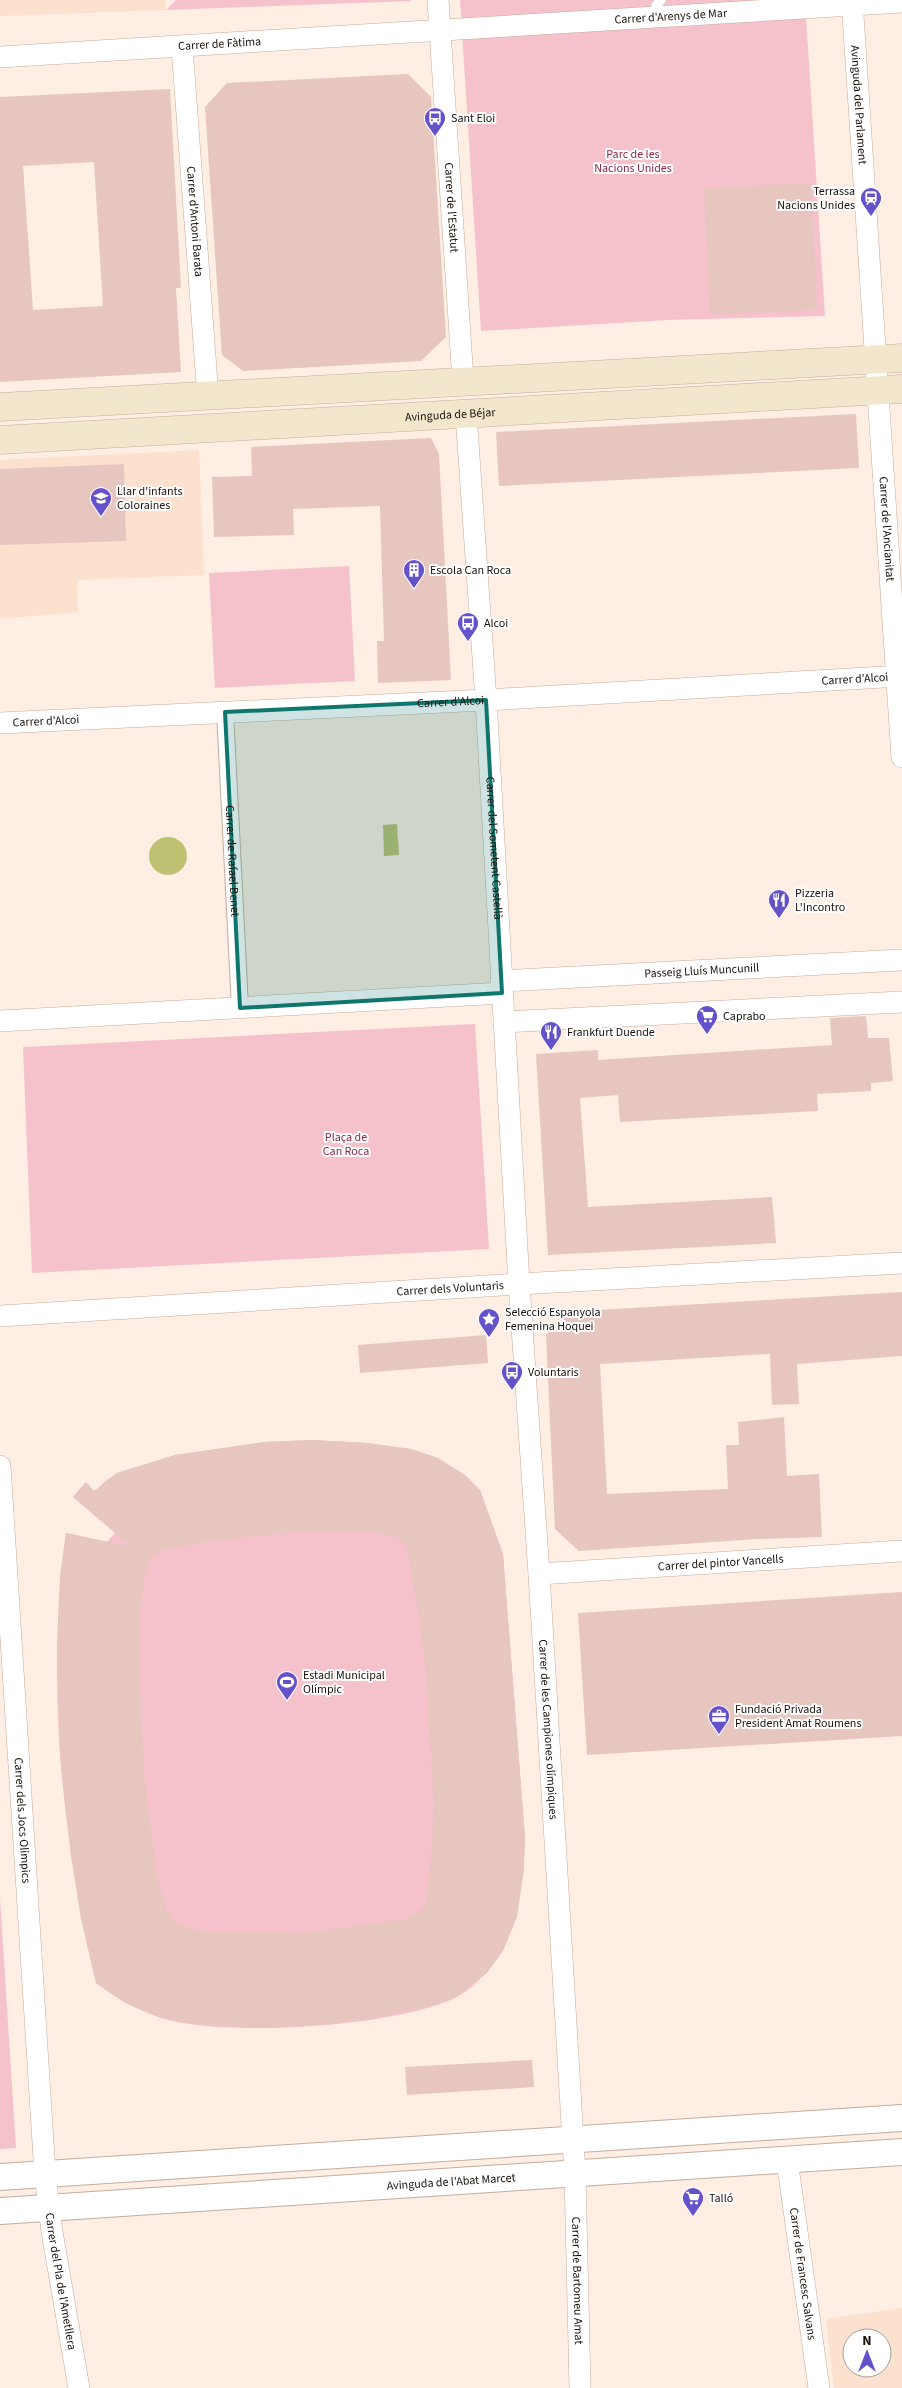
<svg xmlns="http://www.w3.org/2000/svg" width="902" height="2388" font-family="'Source Sans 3',sans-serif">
	<rect width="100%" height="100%" fill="#feeee3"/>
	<g fill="#fce1cf" fill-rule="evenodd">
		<path d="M0,0H165L166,10L0,16Z"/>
		<path d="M199,450L204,575L77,580L78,612L0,619V460Z"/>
		<path d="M902,2308V2388H834L826,2319ZM852,2338H882V2368H852Z"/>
	</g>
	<g fill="#f5c2cc">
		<path d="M176,0H411V1L166,10Z"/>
		<path d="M460,0H805L825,316L667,320L481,331Z"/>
		<path d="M349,566L355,681L215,688L209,573Z"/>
		<path d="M475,1024L489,1249L32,1273L23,1047Z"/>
		<path d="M313,1440L367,1443L411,1449L438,1458L465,1475L480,1490L503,1554L525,1838C524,1850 525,1864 523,1876C520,1888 491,1967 485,1974C477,1983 466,1992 455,1998C394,2027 226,2038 161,2018C140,2011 122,2001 104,1989L140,1954L93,1970C61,1828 46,1678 66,1533L107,1542L115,1533L73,1497L86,1482L96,1494L103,1483L117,1473L175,1455L265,1442Z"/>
		<path d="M0,1898L16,2148L0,2149Z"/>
	</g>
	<g fill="#bec072">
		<path d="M397,824L399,855L384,856L383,825Z"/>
		<circle cx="168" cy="856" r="19"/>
	</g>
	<g fill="#e7c6c0" fill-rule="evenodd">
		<path d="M408,74L431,97L446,337L421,361L243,371L222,355L205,107L227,83Z"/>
		<path d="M170,89L181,288H176L181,372L0,382V97ZM94,162L103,306L33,310L23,166Z"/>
		<path d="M811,183L817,310L710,314L704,188Z"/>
		<path d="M856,414L859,468L499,486L496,432Z"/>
		<path d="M431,438L439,454L451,680L378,683L377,641H384L380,506L293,509L294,535L214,537L212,477L252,476L251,447Z"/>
		<path d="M124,464L126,541L0,545V469Z"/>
		<path d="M866,1016L868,1038H889L893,1081L871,1083V1091L817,1094L818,1111L620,1122L618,1095L580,1098L588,1207L772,1197L776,1243L548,1255L536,1054L598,1050V1060L832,1045L830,1018Z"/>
		<path d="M902,1292V1356L797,1364L799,1404L772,1405L770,1354L600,1364L607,1494L728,1489L726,1445H739L738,1422L784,1417L787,1476L819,1474L822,1537L758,1539L579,1551L555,1529L546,1335L564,1312Z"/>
		<path d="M486,1335L488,1363L360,1373L358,1345Z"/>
		<path d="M313,1440L367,1443L411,1449L438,1458L465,1475L480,1490L503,1554L525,1838L523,1876L517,1917L503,1951L487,1973L456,1997L431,2006L361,2020L304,2026L251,2028L187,2023L162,2018L125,2003L96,1983L81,1919L71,1856L60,1756L57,1647L60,1576L66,1533L132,1547L73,1497L86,1482L94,1491L117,1473L175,1455L265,1442ZM364,1531L397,1537L407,1548L415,1592L425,1660L434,1805L431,1858L427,1897L424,1907L415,1914L405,1919L306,1933L220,1932L196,1930L177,1923L168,1914L158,1882L145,1783L141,1716L140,1611L145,1572L151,1557L163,1550L210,1541L294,1532Z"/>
		<path d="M902,1592V1736L587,1755L578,1613Z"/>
		<path d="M532,2060L534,2087L407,2095L405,2067Z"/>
	</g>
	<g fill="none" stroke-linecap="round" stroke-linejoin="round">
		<g stroke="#c5ac9b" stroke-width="11">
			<path id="service" d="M654,17L656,6L661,0"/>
		</g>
		<g stroke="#c5ac9b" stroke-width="18">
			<g id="pedestrian">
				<path id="s1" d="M225,712L240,1008"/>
			</g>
		</g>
		<g stroke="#c5ac9b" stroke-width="22">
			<g id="minor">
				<path id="s2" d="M438,0L463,381"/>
				<path id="s3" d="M852,0L902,757"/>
				<path id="s4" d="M182,47L208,397"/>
				<path id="s5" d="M0,57L902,2"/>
				<path id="s6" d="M466,414L486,700L519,1284L539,1574L575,2174L580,2388"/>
				<path id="s7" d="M0,723L486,700L902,676"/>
				<path id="s8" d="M501,981L902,960"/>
				<path d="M0,1021L502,993"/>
				<path d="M504,1022L902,1002"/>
				<path id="s9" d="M0,1316L519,1284L902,1263"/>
				<path id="s10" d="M0,1466L45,2174L52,2232L79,2388"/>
				<path id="s11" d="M539,1574L902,1551"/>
				<path id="s12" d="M787,2160L819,2388"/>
			</g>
		</g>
		<g stroke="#c5ac9b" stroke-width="28">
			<g id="tertiary">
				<path d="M0,2177L902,2118"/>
				<path id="s13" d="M0,2211L902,2152"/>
			</g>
		</g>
		<g stroke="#c5ac9b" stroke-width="29">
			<g id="secondary">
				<path d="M0,407L902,358"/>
				<path id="s14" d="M0,440L902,389"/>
			</g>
		</g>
		<use href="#service" stroke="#fff" stroke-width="10"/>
		<use href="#pedestrian" stroke="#fff" stroke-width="16"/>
		<use href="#minor" stroke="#fff" stroke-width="21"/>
		<use href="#tertiary" stroke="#fff" stroke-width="26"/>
		<use href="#secondary" stroke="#f2e6cd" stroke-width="28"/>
	</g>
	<path fill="#0f766e" fill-opacity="0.2" stroke="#0f766e" stroke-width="4" stroke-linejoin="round" d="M486,700L502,993L240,1008L225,712Z"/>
	<defs>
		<g id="bus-pin" transform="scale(1.125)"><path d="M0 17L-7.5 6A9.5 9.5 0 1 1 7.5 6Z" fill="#6551ca" stroke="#fff"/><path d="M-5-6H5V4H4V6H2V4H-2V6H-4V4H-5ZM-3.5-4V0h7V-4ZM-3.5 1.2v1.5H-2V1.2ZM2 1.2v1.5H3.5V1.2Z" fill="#fff"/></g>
		<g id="station-pin" transform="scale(1.125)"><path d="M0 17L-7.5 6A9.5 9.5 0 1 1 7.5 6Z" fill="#6551ca" stroke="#fff"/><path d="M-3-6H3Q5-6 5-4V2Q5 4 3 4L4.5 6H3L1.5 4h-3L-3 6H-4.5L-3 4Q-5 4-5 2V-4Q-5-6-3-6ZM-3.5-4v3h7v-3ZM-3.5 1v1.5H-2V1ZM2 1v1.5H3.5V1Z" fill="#fff"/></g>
		<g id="school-pin" transform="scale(1.125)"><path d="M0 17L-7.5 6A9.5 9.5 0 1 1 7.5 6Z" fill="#6551ca" stroke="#fff"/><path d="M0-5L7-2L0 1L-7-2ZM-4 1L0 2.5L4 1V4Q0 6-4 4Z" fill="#fff"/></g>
		<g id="building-pin" transform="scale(1.125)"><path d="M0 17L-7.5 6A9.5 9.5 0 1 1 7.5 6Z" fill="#6551ca" stroke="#fff"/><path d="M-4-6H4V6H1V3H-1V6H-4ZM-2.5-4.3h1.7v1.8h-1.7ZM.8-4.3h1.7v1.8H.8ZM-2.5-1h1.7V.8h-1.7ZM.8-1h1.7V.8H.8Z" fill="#fff"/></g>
		<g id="restaurant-pin" transform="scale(1.125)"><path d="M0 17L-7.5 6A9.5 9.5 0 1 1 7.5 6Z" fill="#6551ca" stroke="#fff"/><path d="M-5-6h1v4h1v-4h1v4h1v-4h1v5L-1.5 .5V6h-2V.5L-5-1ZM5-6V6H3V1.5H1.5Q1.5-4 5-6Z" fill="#fff"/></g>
		<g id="supermarket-pin" transform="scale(1.125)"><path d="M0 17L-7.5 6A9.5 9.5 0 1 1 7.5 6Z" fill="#6551ca" stroke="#fff"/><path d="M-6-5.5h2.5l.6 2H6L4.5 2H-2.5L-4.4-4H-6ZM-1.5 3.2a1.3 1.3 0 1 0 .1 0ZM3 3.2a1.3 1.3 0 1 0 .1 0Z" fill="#fff"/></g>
		<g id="sight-pin" transform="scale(1.125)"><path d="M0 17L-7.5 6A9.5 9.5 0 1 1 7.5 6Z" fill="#6551ca" stroke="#fff"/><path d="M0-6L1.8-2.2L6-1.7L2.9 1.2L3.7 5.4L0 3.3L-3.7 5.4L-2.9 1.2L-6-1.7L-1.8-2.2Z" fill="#fff"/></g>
		<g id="stadium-pin" transform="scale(1.125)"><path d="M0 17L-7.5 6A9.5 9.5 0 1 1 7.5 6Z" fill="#6551ca" stroke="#fff"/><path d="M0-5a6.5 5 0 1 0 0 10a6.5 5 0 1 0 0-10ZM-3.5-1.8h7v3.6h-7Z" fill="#fff"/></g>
		<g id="office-pin" transform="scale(1.125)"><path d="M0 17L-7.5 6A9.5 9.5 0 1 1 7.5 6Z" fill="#6551ca" stroke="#fff"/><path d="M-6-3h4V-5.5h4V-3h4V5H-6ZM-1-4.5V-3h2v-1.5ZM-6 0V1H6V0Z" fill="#fff"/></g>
	</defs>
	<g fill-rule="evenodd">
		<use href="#bus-pin" x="435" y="118"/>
		<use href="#station-pin" x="871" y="198"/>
		<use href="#school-pin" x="101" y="498"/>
		<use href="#building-pin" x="414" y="570"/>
		<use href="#bus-pin" x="468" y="623"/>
		<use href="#restaurant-pin" x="779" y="900"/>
		<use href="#supermarket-pin" x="707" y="1016"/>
		<use href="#restaurant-pin" x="551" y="1032"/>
		<use href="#sight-pin" x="489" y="1319"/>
		<use href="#bus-pin" x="512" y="1372"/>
		<use href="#stadium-pin" x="287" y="1682"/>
		<use href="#office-pin" x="719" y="1716"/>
		<use href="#supermarket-pin" x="693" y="2198"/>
	</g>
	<g text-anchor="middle" stroke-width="4" stroke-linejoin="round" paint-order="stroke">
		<g font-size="12" fill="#19110a" stroke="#fff">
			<text dy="4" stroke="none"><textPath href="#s5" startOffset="672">Carrer d'Arenys de Mar</textPath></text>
			<text dy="4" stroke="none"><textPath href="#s5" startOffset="220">Carrer de Fàtima</textPath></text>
			<text dy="4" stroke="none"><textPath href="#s3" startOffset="105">Avinguda del Parlament</textPath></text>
			<text dy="4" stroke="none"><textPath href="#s2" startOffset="208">Carrer de l'Estatut</textPath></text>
			<text dy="4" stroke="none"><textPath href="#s4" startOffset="175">Carrer d'Antoni Barata</textPath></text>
			<text dy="4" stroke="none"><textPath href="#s14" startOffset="451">Avinguda de Béjar</textPath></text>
			<text dy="4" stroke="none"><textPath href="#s3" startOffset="530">Carrer de l'Ancianitat</textPath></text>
			<text dy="4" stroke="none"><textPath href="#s7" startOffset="856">Carrer d'Alcoi</textPath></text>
			<text dy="4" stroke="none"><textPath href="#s7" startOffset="451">Carrer d'Alcoi</textPath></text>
			<text dy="4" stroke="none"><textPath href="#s7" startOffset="46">Carrer d'Alcoi</textPath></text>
			<text dy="4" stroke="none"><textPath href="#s6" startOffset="435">Carrer del Sometent Castellà</textPath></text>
			<text dy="4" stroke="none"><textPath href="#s1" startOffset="149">Carrer de Rafael Benet</textPath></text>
			<text dy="4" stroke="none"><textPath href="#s8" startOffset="201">Passeig Lluís Muncunill</textPath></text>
			<text dy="4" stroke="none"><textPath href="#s9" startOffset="451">Carrer dels Voluntaris</textPath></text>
			<text dy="4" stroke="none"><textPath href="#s11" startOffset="182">Carrer del pintor Vancells</textPath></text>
			<text dy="4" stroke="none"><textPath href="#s6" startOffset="1318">Carrer de les Campiones olímpiques</textPath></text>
			<text dy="4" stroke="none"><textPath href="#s10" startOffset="355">Carrer dels Jocs Olimpics</textPath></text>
			<text dy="4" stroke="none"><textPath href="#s13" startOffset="452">Avinguda de l'Abat Marcet</textPath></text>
			<text dy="4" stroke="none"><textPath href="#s12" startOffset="115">Carrer de Francesc Salvans</textPath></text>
			<text dy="4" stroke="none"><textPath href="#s10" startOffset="818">Carrer del Pla de l'Ametllera</textPath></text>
			<text dy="4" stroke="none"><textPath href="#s6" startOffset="1870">Carrer de Bartomeu Amat</textPath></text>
		</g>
		<g font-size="12" fill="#19110a" stroke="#fff" text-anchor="start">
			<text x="451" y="122">Sant Eloi</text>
			<text x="855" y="195" text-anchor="end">Terrassa<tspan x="855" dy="14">Nacions Unides</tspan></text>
			<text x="117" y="495">Llar d'infants<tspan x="117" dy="14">Coloraines</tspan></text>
			<text x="430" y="574">Escola Can Roca</text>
			<text x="484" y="627">Alcoi</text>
			<text x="795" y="897">Pizzeria<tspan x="795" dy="14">L'Incontro</tspan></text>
			<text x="723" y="1020">Caprabo</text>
			<text x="567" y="1036">Frankfurt Duende</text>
			<text x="505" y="1316">Selecció Espanyola<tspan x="505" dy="14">Femenina Hoquei</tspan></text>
			<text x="528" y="1376">Voluntaris</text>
			<text x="303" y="1679">Estadi Municipal<tspan x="303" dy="14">Olímpic</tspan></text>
			<text x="735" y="1713">Fundació Privada<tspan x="735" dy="14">President Amat Roumens</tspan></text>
			<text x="709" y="2202">Talló</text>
		</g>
		<g font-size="12" fill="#872847" stroke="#fff">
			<text x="633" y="158">Parc de les<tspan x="633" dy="14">Nacions Unides</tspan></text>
			<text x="346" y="1141">Plaça de<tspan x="346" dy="14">Can Roca</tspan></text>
		</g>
	</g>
	<g transform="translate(867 2353)"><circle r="24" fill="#ffffff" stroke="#a3a09d"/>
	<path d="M0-4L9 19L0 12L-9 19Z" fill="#6551ca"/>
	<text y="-8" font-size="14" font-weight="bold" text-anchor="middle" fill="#19110a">N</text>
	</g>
</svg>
